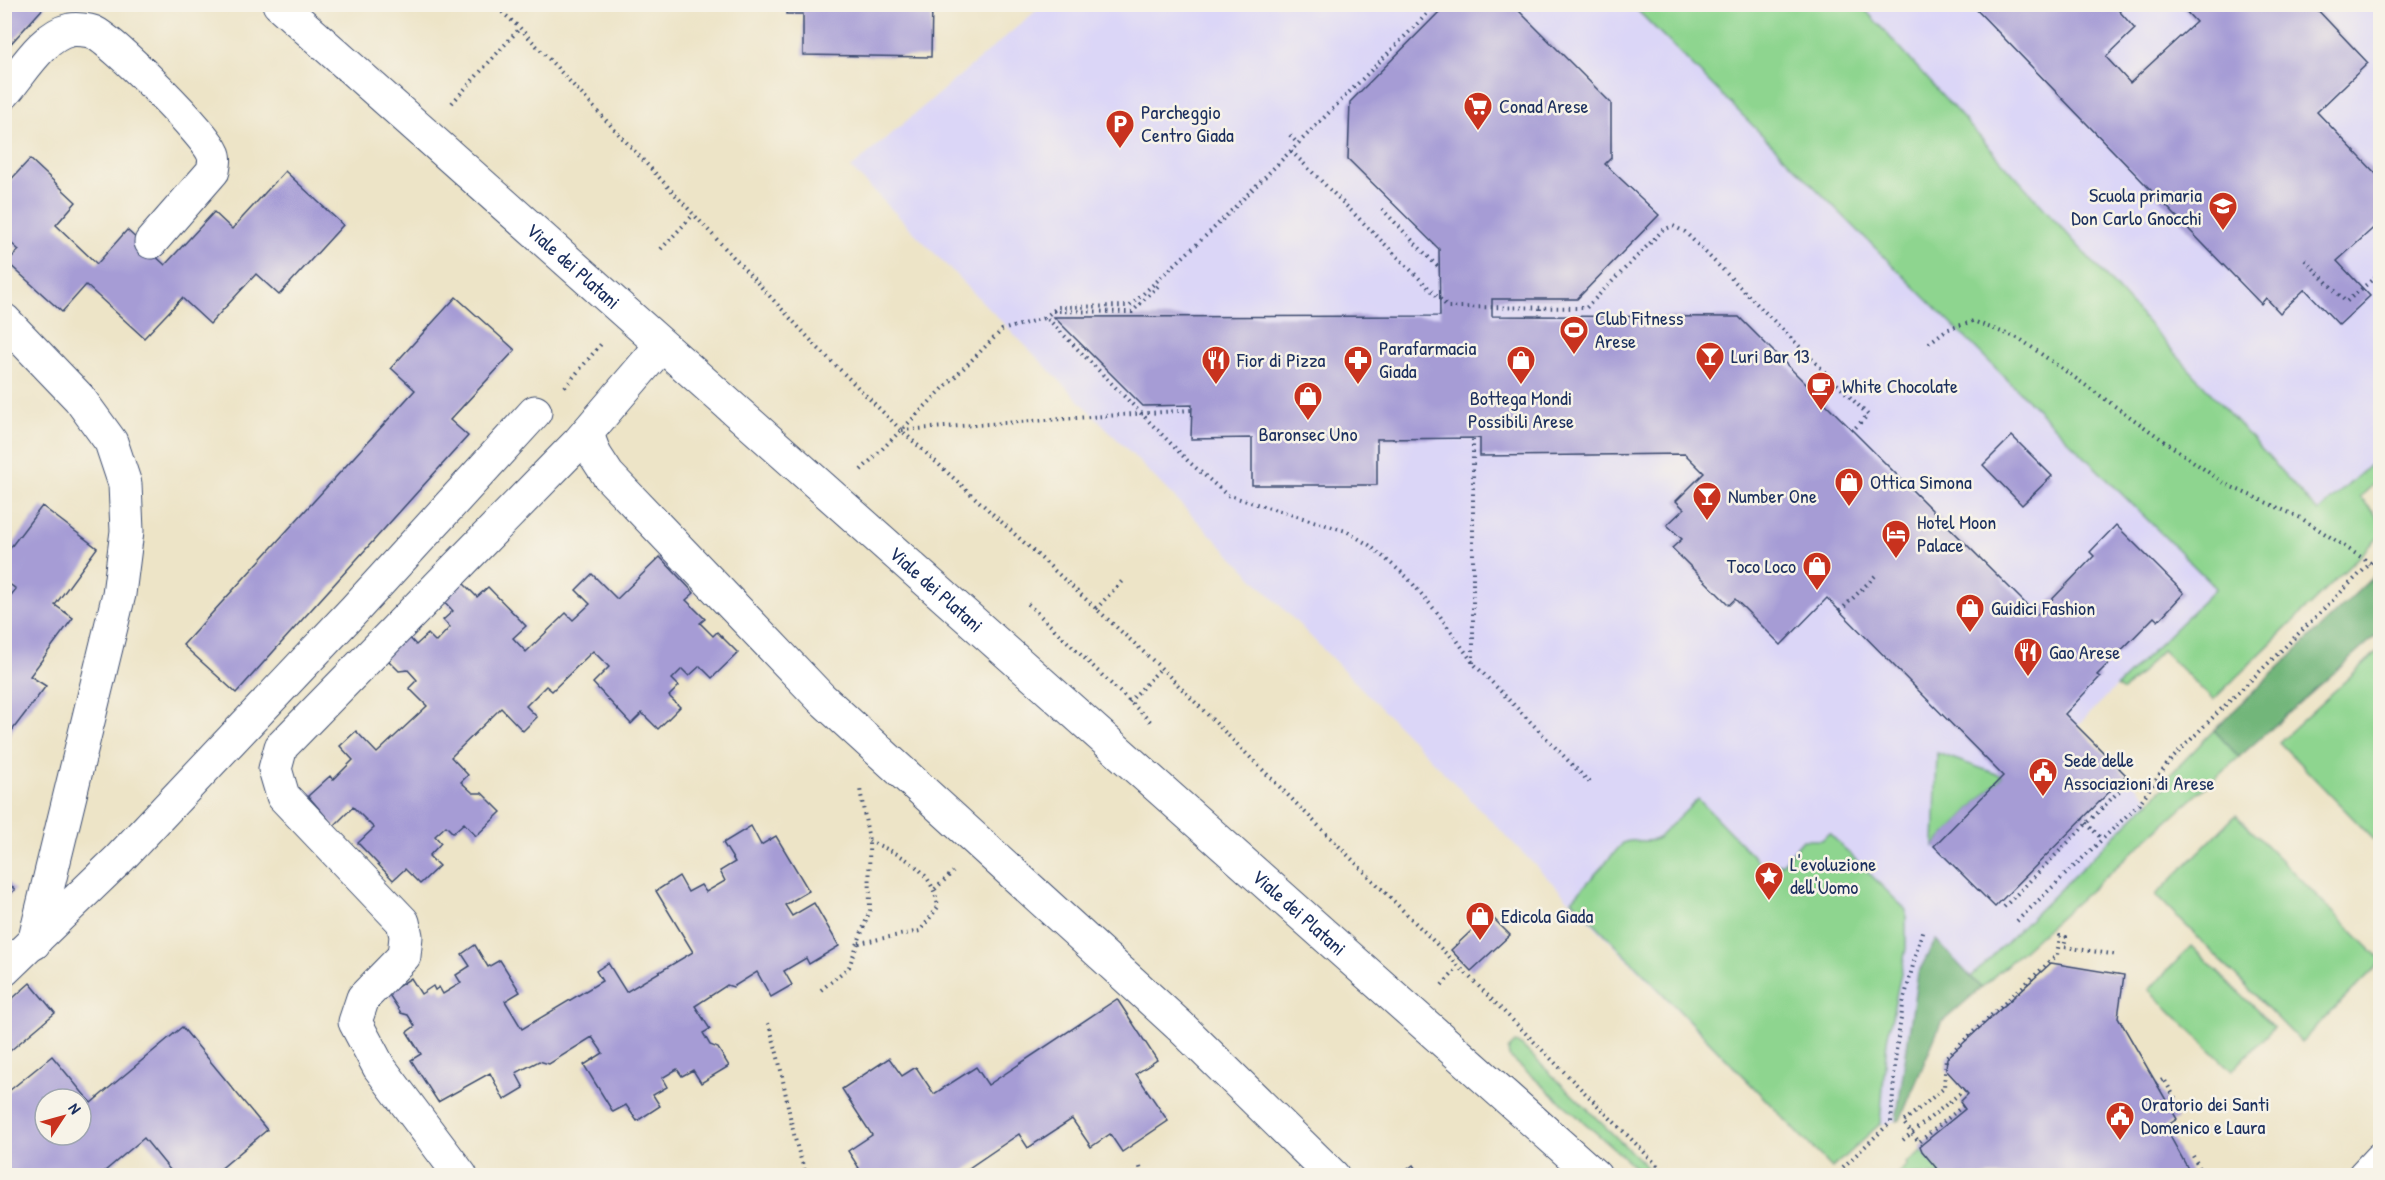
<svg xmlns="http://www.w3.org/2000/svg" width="2385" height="1180" font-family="'Patrick Hand',sans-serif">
	<rect width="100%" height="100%" fill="#f7f3e8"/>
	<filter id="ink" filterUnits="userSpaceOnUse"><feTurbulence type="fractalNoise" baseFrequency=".0167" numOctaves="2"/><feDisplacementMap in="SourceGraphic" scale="12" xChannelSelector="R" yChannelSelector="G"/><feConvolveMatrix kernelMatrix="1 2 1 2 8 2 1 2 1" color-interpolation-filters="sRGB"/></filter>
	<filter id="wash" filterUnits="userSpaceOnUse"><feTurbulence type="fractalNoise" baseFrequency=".008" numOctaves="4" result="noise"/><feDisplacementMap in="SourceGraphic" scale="24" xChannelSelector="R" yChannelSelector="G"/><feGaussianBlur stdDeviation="1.35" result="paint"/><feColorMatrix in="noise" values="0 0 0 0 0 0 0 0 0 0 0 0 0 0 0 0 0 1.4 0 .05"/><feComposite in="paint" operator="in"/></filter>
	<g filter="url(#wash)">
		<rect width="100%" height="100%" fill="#ede4c7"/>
		<g fill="#dbd6f7">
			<path d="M1043,5H1632L2216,588L2077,726L2170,820L1941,1023L1900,1120L1880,1125L1832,1168L851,168Z"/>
			<path d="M1861,5H2380V456L2319,512Z"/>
		</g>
		<g fill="#8ed58f" stroke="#548276" stroke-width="1.5">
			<path d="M1632,5H1861L2318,512L2380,456V478L2360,497L2380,520V536L2213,700L2162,650L2123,691L2117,686L2216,588Z"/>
			<path d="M2380,649V846L2279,742Z"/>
			<path d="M2214,730L2239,757L1981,988L1971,977L2166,785L2169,776Z"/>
			<path d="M1937,753L2003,776L1934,846Z"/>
			<path d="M1698,799L1759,862L1782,864L1803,840H1822L1829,833L1906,910V949L1887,1040L1880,1124L1832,1168L1572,900L1623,843C1634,837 1647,845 1658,838Z"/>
			<path d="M2236,815L2380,959V963L2301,1042L2156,895Z"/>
			<path d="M2191,946L2274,1027L2232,1071L2149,990Z"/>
			<path d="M1515,1043L1521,1045L1655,1175H1644L1509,1056L1508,1050Z"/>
			<path d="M1922,1151L1943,1175H1901L1899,1173L1907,1166L1906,1163Z"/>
		</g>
		<g fill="#72b67a" stroke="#46726c" stroke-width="1.5">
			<path d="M2380,570V632L2239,757L2214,730Z"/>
			<path d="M1936,940L1981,988L1941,1023L1900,1120L1896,1121L1918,973Z"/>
		</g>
		<g id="blocks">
			<g fill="#a69cd5" fill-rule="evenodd">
				<path d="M4,4H47L4,51Z"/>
				<path d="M787,4H932L931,57L803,55V14H786Z"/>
				<path d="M1447,4H1512L1611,103V158L1605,164L1659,215L1577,299H1492V316L1739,317L2037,615L2094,556L2090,552L2116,525L2184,593L2158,621L2154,617L2097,675L2100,677L2065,714L2126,775L1995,907L1934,846L2003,776L1827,598L1781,645L1735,599L1729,605L1672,548L1682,539L1667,525L1684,509L1676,501L1704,473L1685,454L1480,456V438L1377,439V485H1252V438L1191,439L1192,405L1143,406L1054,317L1440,316L1439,249L1348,159L1350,102Z"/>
				<path d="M1971,4H2113L2135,29L2106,57L2130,83L2196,22L2179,4H2312L2368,63L2317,112L2380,178V222L2337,261L2370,296L2339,325L2305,289L2280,313L2266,298L2261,304Z"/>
				<path d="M30,159L76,202L56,225L97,264L127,230L165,265L214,212L232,229L285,171L343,225L279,295L256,274L210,324L182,298L144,338L86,285L62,312L7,262L19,250L4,237V187Z"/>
				<path d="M456,297L515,350L450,420L468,436L236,693L183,645L415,390L391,368Z"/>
				<path d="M2012,436L2052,476L2022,505L1983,465Z"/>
				<path d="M42,506L97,548L55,605L73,618L30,676L46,686L4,741V604L16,589L4,580V556Z"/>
				<path d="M660,557L694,593L686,600L705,619L700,623L713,636L717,632L738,653L712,678L700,666L689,676L682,669L672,679L679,686L669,696L680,707L658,729L642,713L631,724L593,683L609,667L593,651L552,691L546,686L526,706L537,717L523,731L501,708L451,757L468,775L461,782L473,793H482L501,812L476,836L464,823L453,833L446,826L435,836L441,843L429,856L439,866L420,884L405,869L393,880L358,843L374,828L353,807L334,826L308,796L330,776L333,780L353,760L340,746L356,731L377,753L427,706L409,688L417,680L408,670L399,671L384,656L406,634L416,645L428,634L436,642L450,627L443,620L453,611L441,598L460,580L477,597L488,587L526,626L513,638L526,652L566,613L573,620L590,604L576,590L592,574L617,599Z"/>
				<path d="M751,826L761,845L776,836L809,891L785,905L792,916L814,903L839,946L809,964L806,958L784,971L792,985L771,997L757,972L733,987L727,985L695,1006L710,1029L703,1033L710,1045L718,1048L729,1066L701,1083L693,1070L682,1076L677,1069L662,1078L667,1087L653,1095L660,1106L637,1121L626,1105L613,1112L584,1065L603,1053L592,1037L549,1064L539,1061L516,1073L524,1088L504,1100L490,1073L438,1102L411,1060L421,1054L407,1032L415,1026L408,1015L401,1013L388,993L411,978L421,994L433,986L435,990L439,987L443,994L461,983L456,975L470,966L462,954L475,945L488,967L500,960L520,992L505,1001L522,1029L602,981L596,971L608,963L626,992L693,952L656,891L679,876L688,892L701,885L706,892L725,881L720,871L735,862L723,843Z"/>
				<path d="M4,878L15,890L4,899Z"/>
				<path d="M1489,914L1510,935L1471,971L1451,950Z"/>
				<path d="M2051,963L2124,975L2118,1017L2177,1119L2165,1127L2192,1176H1943L1922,1151L1920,1146L1965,1109L1960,1102L1968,1094L1946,1070L1947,1058Z"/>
				<path d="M30,983L55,1013L4,1056V1006Z"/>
				<path d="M1117,999L1157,1060L1136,1074L1168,1121L1122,1152L1110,1134L1091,1147L1072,1119L1028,1148L1019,1134L957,1176H951L949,1172L944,1176H848L859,1168L848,1151L872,1135L842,1089L889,1058L902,1076L916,1067L934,1094L976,1067L988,1085Z"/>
				<path d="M182,1027L267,1130L212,1176H175L144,1138L99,1176H6L4,1095L52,1056L91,1103ZM45,1099H81V1135H45Z"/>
				<path d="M1413,1165L1420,1176H1399Z"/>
			</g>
		</g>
	</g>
	<g filter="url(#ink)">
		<use href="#blocks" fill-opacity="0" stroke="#3a4a6e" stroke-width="1.5"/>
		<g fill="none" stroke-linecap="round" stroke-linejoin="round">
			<g stroke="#3a4a6e" stroke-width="35">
				<g id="minor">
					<path id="s1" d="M279,4L1595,1176"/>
					<path d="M4,93C22,73 42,36 70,30C76,29 88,30 93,32C113,41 205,133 213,153C216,158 214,165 213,171L151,242"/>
					<path d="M4,320L79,398L111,442L125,484L127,531L119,594L34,943"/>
					<path d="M587,434L595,455L608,475L821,698L1181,1027L1333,1176"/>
					<path d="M4,970L119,859L355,609L535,412"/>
					<path d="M461,1176L379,1067L355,1022L363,998L404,956L406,936L403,922L283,796L275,769L281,747L579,442L661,346"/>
					<path d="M2364,1176L2380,1159"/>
				</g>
			</g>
			<g stroke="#3a4a6e" stroke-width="4" stroke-dasharray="1.5 4.5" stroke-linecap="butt">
				<path d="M493,4L520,28L818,348L901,430L1161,668L1668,1176"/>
				<path d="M452,103L520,28"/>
				<path d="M1290,135L1298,144"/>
				<path d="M1291,151L1448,307L1586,308L1663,230L1673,226L1685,232L1868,415L1853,430"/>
				<path d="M1382,209L1439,268"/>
				<path d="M661,249L694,214"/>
				<path d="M2305,260L2346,302L2380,273"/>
				<path d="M1053,311L1132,312L1158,286L1157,282"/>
				<path d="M1540,316V308"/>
				<path d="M1044,318L1058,307L1130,306L1211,231L1437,4"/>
				<path d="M1929,343L1946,330L1973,321L2020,339L2225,484L2301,518L2370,563"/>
				<path d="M565,387L601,344"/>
				<path d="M902,430L1192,410"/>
				<path d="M861,470L1002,330L1044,318L1049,320L1188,461L1227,495L1346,531L1369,545L1407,577L1440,616L1473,663L1592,785"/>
				<path d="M1028,604L1151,722"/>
				<path d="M1096,609L1124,579"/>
				<path d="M1840,611L1878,573"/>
				<path d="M1473,663V438"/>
				<path d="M1129,702L1161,668"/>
				<path d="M2094,831L2102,839"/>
				<path d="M935,889L953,872"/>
				<path d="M2004,907L2128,782"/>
				<path d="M2017,921L2139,804L2168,763L2206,724L2380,554"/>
				<path d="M859,943L920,931L938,907C933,868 901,855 869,841"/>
				<path d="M1442,985L1458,968"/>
				<path d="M821,990L849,967L870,910L869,841L860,789"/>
				<path d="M768,1023C786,1073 787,1127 807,1176"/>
				<path d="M2156,1084L2164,1079L2182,1110"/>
				<path d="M1963,1106L1919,1142L1903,1122L1944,1088L1946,1057L2057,955L2060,936L2066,937L2064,947L2118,955"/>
				<path d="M1903,1140L1964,1090"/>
				<path d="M2193,1156L2204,1176"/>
				<path d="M1140,1167L1142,1176"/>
				<path d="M1849,1176L1842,1168L1891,1122L1896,1051L1904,999L1923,928"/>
			</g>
			<use href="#minor" stroke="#fff" stroke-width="33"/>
			<path stroke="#3a4a6e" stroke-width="4" stroke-dasharray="1.5 4.5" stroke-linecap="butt" d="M2082,819L2094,831"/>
		</g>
	</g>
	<defs>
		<g id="supermarket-pin" transform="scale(1.5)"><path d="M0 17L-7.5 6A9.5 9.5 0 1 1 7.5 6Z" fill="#c8321e" stroke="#f7f3e8"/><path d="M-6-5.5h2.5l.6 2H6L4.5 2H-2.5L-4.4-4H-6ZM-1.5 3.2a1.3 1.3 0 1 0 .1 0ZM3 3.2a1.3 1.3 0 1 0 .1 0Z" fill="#fff"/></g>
		<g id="parking-pin" transform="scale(1.5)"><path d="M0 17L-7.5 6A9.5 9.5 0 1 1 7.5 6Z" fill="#c8321e" stroke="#f7f3e8"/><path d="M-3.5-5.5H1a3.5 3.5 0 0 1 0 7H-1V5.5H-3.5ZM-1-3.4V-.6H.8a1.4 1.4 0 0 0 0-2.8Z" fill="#fff"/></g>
		<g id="school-pin" transform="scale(1.5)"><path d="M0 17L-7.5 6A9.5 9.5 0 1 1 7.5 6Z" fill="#c8321e" stroke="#f7f3e8"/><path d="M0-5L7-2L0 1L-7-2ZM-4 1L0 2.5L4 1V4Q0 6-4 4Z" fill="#fff"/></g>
		<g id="stadium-pin" transform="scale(1.5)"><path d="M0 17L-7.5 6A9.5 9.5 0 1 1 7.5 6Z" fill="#c8321e" stroke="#f7f3e8"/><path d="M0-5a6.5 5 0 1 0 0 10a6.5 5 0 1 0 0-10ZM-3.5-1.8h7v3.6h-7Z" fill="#fff"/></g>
		<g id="bar-pin" transform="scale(1.5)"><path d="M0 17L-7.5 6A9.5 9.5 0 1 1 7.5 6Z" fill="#c8321e" stroke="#f7f3e8"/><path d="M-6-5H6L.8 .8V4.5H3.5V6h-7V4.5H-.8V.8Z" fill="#fff"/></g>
		<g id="restaurant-pin" transform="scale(1.5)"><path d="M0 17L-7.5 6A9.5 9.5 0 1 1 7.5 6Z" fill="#c8321e" stroke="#f7f3e8"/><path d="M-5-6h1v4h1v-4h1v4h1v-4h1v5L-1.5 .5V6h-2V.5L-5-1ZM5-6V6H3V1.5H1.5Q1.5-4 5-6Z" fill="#fff"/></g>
		<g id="pharmacy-pin" transform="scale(1.5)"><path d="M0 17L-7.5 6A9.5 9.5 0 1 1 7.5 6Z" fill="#c8321e" stroke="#f7f3e8"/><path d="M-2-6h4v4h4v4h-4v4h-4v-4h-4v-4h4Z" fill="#fff"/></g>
		<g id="shop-pin" transform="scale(1.5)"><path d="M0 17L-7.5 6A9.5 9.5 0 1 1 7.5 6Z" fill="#c8321e" stroke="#f7f3e8"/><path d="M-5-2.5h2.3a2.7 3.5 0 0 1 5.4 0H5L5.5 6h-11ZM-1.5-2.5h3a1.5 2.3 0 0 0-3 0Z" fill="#fff"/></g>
		<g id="cafe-pin" transform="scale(1.5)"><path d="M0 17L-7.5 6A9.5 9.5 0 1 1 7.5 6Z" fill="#c8321e" stroke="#f7f3e8"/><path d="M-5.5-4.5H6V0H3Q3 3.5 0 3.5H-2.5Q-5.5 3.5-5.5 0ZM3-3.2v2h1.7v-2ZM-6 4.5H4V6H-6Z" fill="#fff"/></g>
		<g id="hotel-pin" transform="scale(1.5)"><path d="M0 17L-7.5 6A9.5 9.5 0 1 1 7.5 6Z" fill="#c8321e" stroke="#f7f3e8"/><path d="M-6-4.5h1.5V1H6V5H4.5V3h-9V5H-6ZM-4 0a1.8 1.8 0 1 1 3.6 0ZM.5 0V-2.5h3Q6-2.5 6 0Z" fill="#fff"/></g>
		<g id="civic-pin" transform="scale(1.5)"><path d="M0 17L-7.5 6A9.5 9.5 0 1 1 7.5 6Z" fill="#c8321e" stroke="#f7f3e8"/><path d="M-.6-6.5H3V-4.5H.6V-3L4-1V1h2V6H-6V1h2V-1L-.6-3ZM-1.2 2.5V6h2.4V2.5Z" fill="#fff"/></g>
		<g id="sight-pin" transform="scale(1.5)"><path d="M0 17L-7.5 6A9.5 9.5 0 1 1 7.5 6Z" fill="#c8321e" stroke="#f7f3e8"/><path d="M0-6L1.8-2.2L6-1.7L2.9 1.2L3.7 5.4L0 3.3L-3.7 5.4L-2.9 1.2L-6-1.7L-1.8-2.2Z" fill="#fff"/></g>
	</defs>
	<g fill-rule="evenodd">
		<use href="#supermarket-pin" x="1478" y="106"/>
		<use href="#parking-pin" x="1120" y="124"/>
		<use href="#school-pin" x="2223" y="206"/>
		<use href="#stadium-pin" x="1574" y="330"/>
		<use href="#bar-pin" x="1710" y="356"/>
		<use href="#restaurant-pin" x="1216" y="360"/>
		<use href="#pharmacy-pin" x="1358" y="360"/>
		<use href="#shop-pin" x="1521" y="360"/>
		<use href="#cafe-pin" x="1821" y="386"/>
		<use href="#shop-pin" x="1308" y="396"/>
		<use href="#shop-pin" x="1849" y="482"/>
		<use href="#bar-pin" x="1707" y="496"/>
		<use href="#hotel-pin" x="1896" y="534"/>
		<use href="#shop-pin" x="1817" y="566"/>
		<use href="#shop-pin" x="1970" y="608"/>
		<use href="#restaurant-pin" x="2028" y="652"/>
		<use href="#civic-pin" x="2043" y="772"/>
		<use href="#sight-pin" x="1769" y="876"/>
		<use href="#shop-pin" x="1480" y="916"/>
		<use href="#civic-pin" x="2120" y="1116"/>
	</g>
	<g text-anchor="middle" stroke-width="5" stroke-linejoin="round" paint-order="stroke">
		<g font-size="20" fill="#1b2f5e" stroke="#f7f3e8" text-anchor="start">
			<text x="1499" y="113">Conad Arese</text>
			<text x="1141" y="119">Parcheggio<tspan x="1141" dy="23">Centro Giada</tspan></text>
			<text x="2202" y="202" text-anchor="end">Scuola primaria<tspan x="2202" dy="23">Don Carlo Gnocchi</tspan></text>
			<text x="1595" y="325">Club Fitness<tspan x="1595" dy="23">Arese</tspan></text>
			<text x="1379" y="355">Parafarmacia<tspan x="1379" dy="23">Giada</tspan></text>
			<text x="1731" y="363">Luri Bar 13</text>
			<text x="1237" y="367">Fior di Pizza</text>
			<text x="1842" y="393">White Chocolate</text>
			<text x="1521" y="405" text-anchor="middle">Bottega Mondi<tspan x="1521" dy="23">Possibili Arese</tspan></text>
			<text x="1308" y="441" text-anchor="middle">Baronsec Uno</text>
			<text x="1870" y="489">Ottica Simona</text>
			<text x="1728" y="503">Number One</text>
			<text x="1917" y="529">Hotel Moon<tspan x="1917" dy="23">Palace</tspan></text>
			<text x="1796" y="573" text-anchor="end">Toco Loco</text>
			<text x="1991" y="615">Guidici Fashion</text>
			<text x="2049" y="659">Gao Arese</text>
			<text x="2064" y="767">Sede delle<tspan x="2064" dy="23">Associazioni di Arese</tspan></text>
			<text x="1790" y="871">L'evoluzione<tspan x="1790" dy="23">dell'Uomo</tspan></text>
			<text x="1501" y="923">Edicola Giada</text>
			<text x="2141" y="1111">Oratorio dei Santi<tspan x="2141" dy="23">Domenico e Laura</tspan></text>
		</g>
		<g font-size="20" fill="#1b2f5e" stroke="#f7f3e8">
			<text dy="7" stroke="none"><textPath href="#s1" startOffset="394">Viale dei Platani</textPath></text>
			<text dy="7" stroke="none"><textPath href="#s1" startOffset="880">Viale dei Platani</textPath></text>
			<text dy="7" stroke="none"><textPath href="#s1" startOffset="1366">Viale dei Platani</textPath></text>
		</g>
	</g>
	<rect width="2385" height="1180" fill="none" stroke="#f7f3e8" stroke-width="24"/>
	<g transform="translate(63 1117) rotate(54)"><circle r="28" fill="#f7f3e8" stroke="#9fa5b1" stroke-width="1.5"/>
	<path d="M0-4.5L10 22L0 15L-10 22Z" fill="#c8321e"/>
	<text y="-9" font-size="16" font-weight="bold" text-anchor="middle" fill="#1b2f5e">N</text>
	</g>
</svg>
